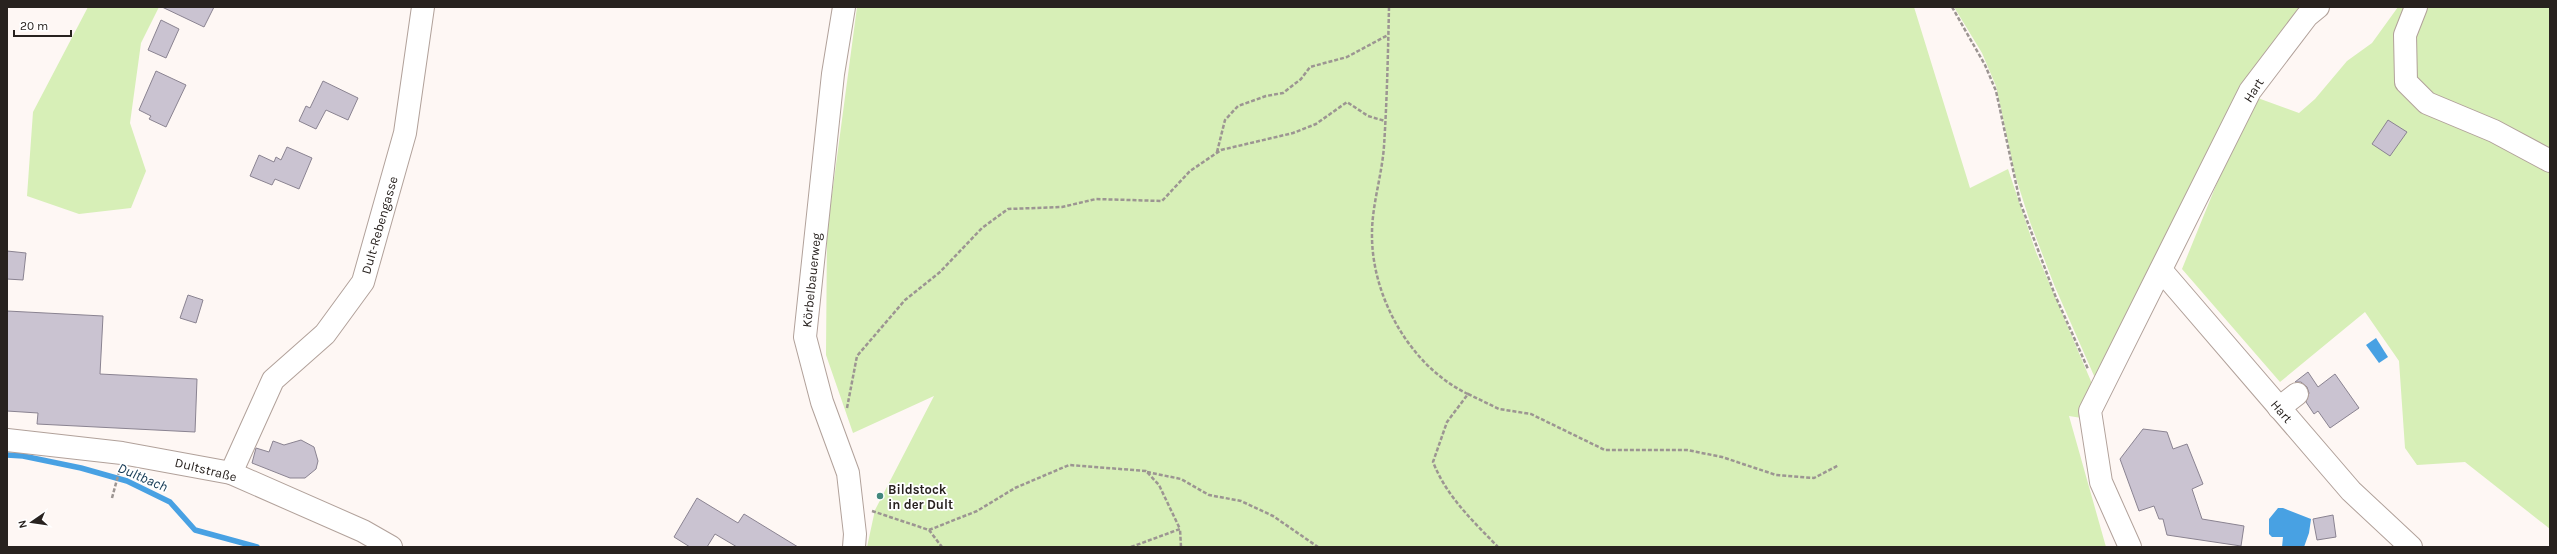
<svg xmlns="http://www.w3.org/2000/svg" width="2557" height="554" font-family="Karla,sans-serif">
	<rect width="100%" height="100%" fill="#fef7f4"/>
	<g fill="#d7efb7">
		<path d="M88,7H159L141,43L130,123L146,171L131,208L79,214L27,196L33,112Z"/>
		<path d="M857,7H1914L1970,188L2008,169L2036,252L2096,393L2088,419L2069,416L2106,547H867L875,510L934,396L853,433L826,355L827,232Z"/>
		<path d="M1954,7H2302L2095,378L2055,287L2030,222L2015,175L1996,86L1982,53Z"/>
		<path d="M2398,7H2550V529L2465,462L2417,465L2405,448L2399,361L2365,312L2280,382L2182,269L2241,124L2255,97L2299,113L2315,99L2347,61L2372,43Z"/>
	</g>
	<g fill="#48a1e3">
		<path d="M2376,338L2388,357L2379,363L2366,345Z"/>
		<path d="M2278,508H2283L2311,519L2309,533L2304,547H2282L2283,537H2272L2269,534V519Z"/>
	</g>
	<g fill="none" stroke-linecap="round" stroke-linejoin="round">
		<path stroke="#48a1e3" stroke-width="5.5" d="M7,455L23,456L81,468L127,481L170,502L195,530L257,547"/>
	</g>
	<g fill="#cac3d1" stroke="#8a8391">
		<path d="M162,7H214L204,27Z"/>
		<path d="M161,20L179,29L166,58L148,50Z"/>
		<path d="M156,71L186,85L166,127L149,119L151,116L139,110Z"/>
		<path d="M323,81L358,98L348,120L326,110L316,129L299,121L306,106L310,108Z"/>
		<path d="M2388,120L2407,132L2390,156L2372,144Z"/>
		<path d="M287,147L312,158L299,189L275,179L272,185L250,176L259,155L274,162L276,157L281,160Z"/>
		<path d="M7,251L26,253L23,280L7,279Z"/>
		<path d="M188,295L203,300L196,323L180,318Z"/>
		<path d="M7,311L103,316L100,374L197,379L195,432L37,424L38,413L7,411Z"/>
		<path d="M2308,372L2318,387L2335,374L2359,408L2330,428L2318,411L2314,414L2306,402L2309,393L2307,387L2301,382H2295Z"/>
		<path d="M2143,429L2167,432L2173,449L2187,444L2203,484L2192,489L2202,519L2244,526L2241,546L2167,535L2163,519H2159L2154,506L2139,511L2120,459Z"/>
		<path d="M301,440L314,447L318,461L316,469L305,478H290L252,463L256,448L269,452L273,441L284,445Z"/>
		<path d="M697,498L738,523L744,514L798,547H737L715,534L707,547H690L674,537Z"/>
		<path d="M2333,515L2336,537L2317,540L2313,519Z"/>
	</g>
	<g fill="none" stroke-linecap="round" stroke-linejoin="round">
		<g stroke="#b1a19a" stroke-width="24">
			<g id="minor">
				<path d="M844,7L833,74L805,337L822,402L848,473L855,534L854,547"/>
				<path d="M2416,7L2405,35L2406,82L2427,103L2494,131L2550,161"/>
				<path d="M2161,270L2351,491L2411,547"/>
				<path d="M2279,408L2297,394"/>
				<path d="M7,440L122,453L231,473L363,531L391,547"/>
				<path d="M231,473L273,380L325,334L363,282L405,133L423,7"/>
				<path d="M2130,547L2101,482L2090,411L2250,91L2307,16L2318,7"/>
			</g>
		</g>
		<g stroke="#9c9592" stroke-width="2.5" stroke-dasharray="4 2" stroke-linecap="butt">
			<path d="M1389,7C1388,53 1387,100 1384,146C1382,175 1372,205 1372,233C1371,297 1411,367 1468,394L1447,422L1433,462C1447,497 1472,520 1498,547"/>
			<path d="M1952,7L1985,65L1996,91L2020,202L2055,295L2088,369"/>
			<path d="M1217,152L1225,120L1238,106L1266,96L1283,93L1301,79L1310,67L1347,57L1388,35"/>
			<path d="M1468,394L1499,409L1531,414L1605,450H1687L1722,457L1776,475L1814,478L1839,465"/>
			<path d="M847,408L857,356L905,300L940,272L982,228L1008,209L1062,207L1096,199L1162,201L1190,171L1221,150L1293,133L1316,124L1347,102L1368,116L1385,121"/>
			<path d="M1147,472L1181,479L1209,495L1241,501L1273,516L1318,547"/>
			<path d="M112,498L119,472"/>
			<path d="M872,511L929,530L942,547"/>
			<path d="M929,530L977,511L1015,488L1069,465L1146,471L1159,485L1180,529"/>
			<path d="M1131,547L1180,529L1181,547"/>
		</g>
		<use href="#minor" stroke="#fff" stroke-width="22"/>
	</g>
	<circle fill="#43887d" stroke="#fff" stroke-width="1.5" cx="880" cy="496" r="4"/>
	<g text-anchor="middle" stroke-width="3.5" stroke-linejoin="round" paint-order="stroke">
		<g font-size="13" fill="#28221f" stroke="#fff">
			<text transform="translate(2253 90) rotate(-58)" y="5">Hart</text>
			<text transform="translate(379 225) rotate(-74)" y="5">Dult-Rebengasse</text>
			<text transform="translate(811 280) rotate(-84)" y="5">Körbelbauerweg</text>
			<text transform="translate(2282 411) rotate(49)" y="5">Hart</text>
			<text transform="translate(206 469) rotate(14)" y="5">Dultstraße</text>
		</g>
		<g font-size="13" font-weight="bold" fill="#28221f" stroke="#fff" text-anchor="start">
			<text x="888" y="494">Bildstock<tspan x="888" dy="15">in der Dult</tspan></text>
		</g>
		<g font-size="14" font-style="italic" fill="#133853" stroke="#fff">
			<text transform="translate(143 477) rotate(23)" y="5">Dultbach</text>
		</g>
	</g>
	<rect width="2557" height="554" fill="none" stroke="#28221f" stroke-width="16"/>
	<g transform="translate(32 522) rotate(257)" stroke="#ffffff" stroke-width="3" paint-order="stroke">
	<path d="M0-3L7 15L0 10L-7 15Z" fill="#28221f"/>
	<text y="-6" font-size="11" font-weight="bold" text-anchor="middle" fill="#28221f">N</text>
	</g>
	<path d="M14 30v6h57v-6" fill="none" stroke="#28221f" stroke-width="2"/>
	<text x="20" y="30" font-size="12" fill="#28221f" stroke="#ffffff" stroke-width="3" paint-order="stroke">20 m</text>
</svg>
